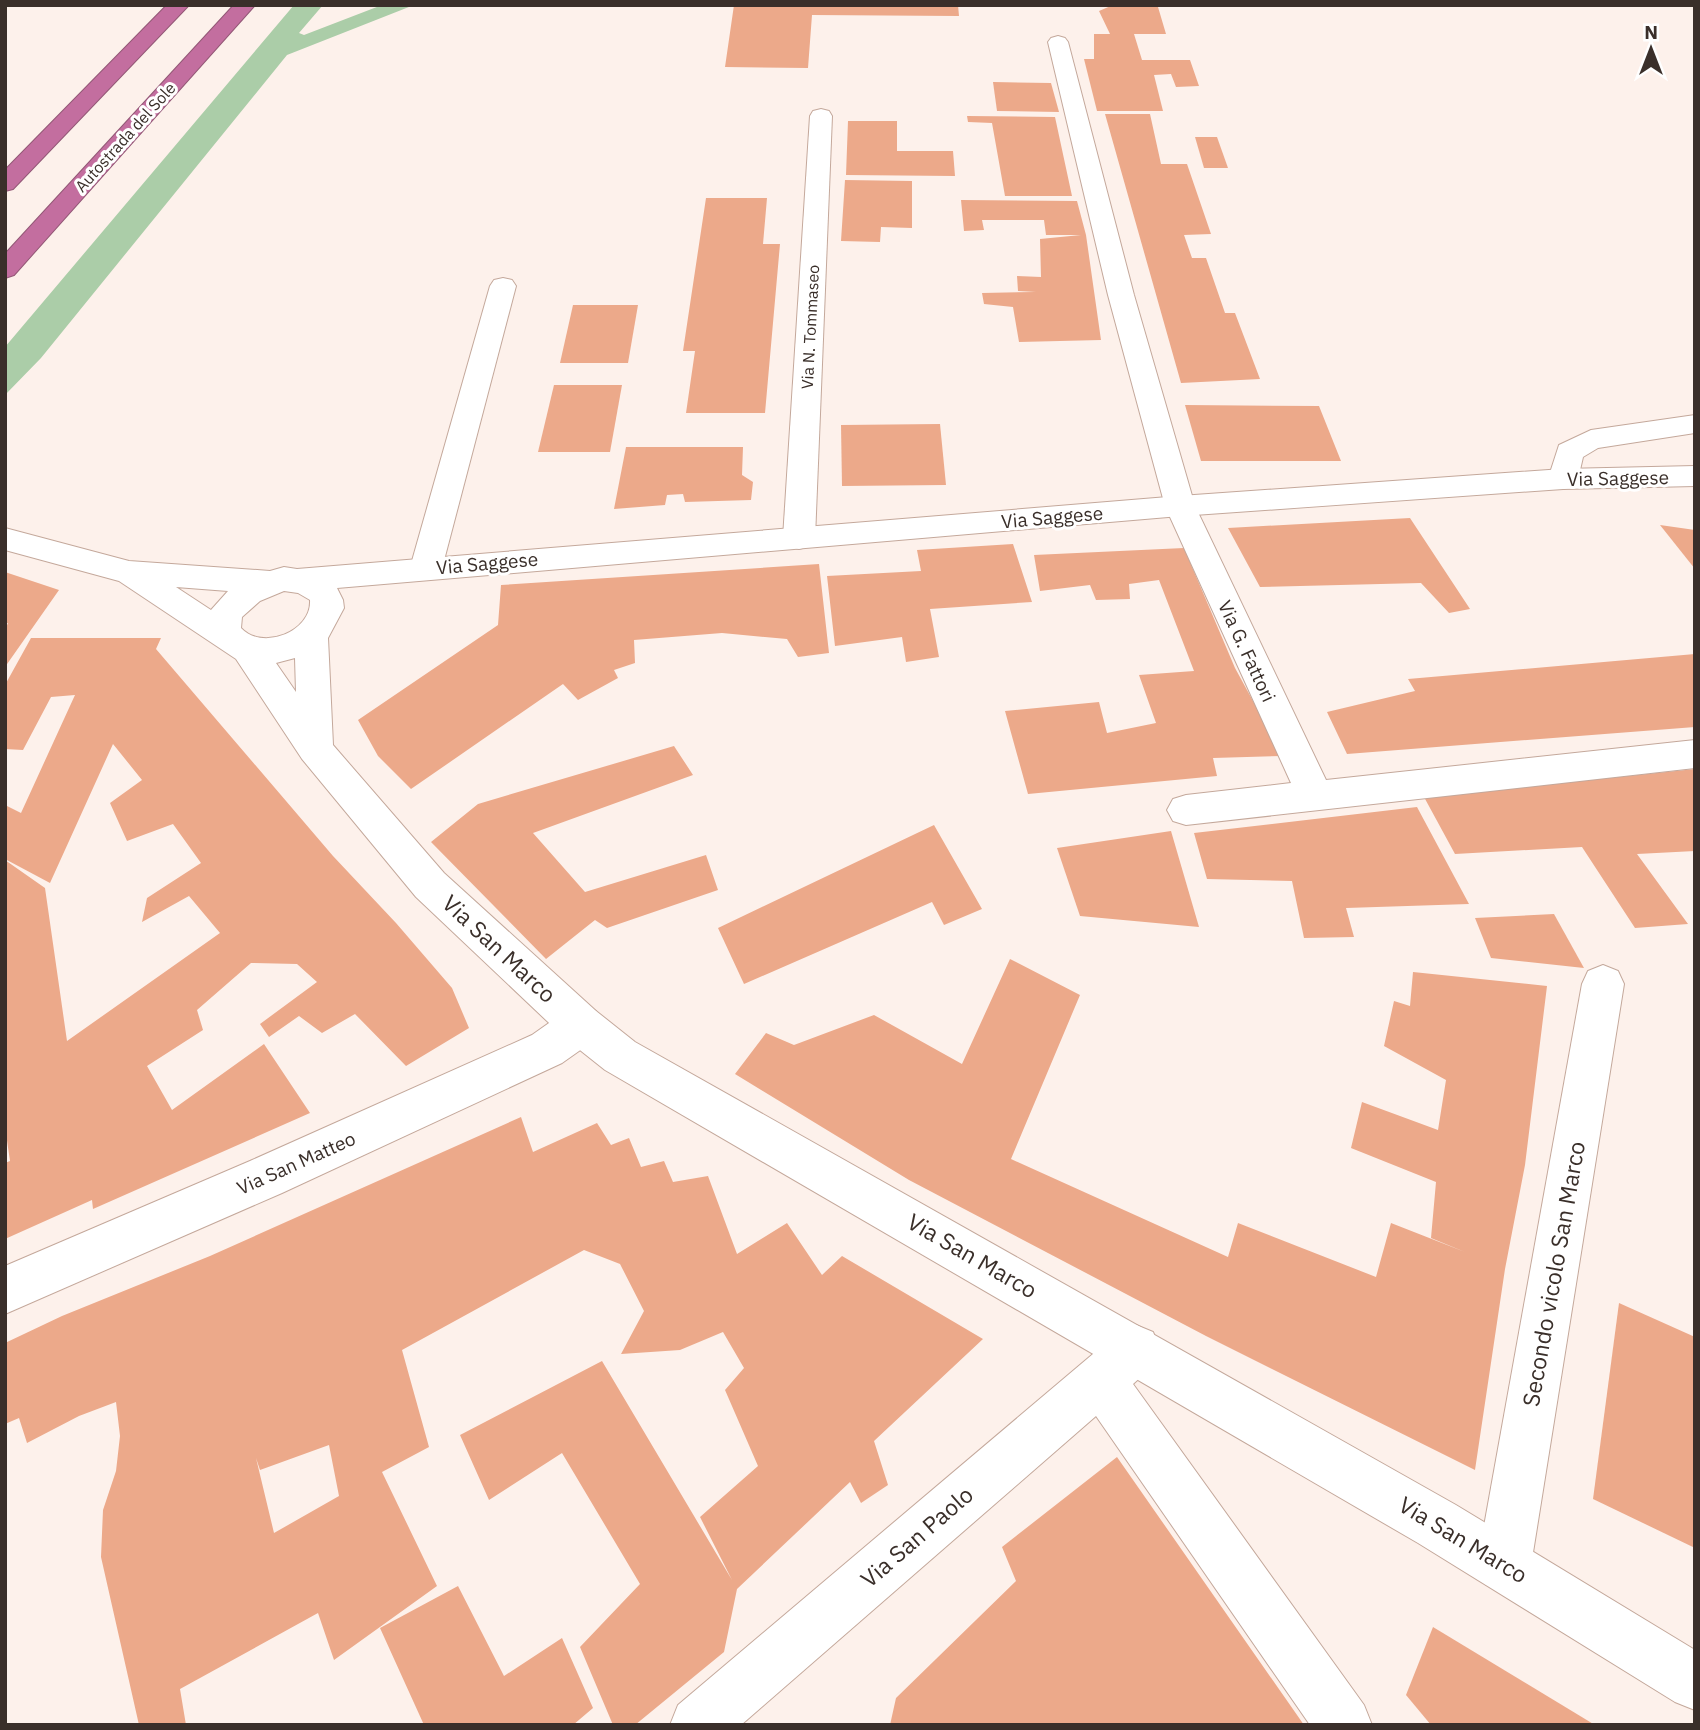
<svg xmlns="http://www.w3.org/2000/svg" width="1700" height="1730" font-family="'IBM Plex Sans',sans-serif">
	<rect width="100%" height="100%" fill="#fdf1eb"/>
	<path fill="#abcda8" d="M294,5H323L299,33L304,35L382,5H414L287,55L41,358L5,395V347Z"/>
	<g fill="#eca98a" fill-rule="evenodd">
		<path d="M734,5H958L959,16L812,15L808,68L725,67Z"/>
		<path d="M1113,5L1158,7L1166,34H1134L1142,60H1190L1199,86L1176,87L1171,74L1154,75L1163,111H1097L1084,59H1094V34H1110L1099,11Z"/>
		<path d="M993,82L1051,83L1059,112L997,111Z"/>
		<path d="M1105,114H1150L1161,164H1187L1211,234L1184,235L1192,258H1206L1225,313H1235L1260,379L1181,383Z"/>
		<path d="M967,116L1055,117L1072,196H1005L992,123L968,122Z"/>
		<path d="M848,121H897V151H953L955,176L846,175Z"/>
		<path d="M1195,137H1217L1228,168H1204Z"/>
		<path d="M845,180L912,181V228L881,227L880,242L841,241Z"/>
		<path d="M706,198H767L763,244H780L765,413H686L695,351H683Z"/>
		<path d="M961,200L1077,201L1086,235L1101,340L1019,342L1013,307L984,304L982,293L1036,292L1018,291L1017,276L1041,277L1040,239L1081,235H1046L1044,220H982L984,230L964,231Z"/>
		<path d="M573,305H638L628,363H560Z"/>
		<path d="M554,385H622L610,452H538Z"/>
		<path d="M1185,405L1319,406L1341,461H1201Z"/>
		<path d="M940,424L946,485L842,486L841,425Z"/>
		<path d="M626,447H743L742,475L753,482L751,500L685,502L683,494L667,495L665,505L614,509Z"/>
		<path d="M1410,518L1470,609L1449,613L1421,583L1260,587L1228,528Z"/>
		<path d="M1660,525L1695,530V569Z"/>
		<path d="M1013,544L1032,602L930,609L939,657L906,662L902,637L835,646L827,576L921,571L917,550Z"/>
		<path d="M1184,548L1235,668L1283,756L1213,758L1217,776L1028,794L1005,711L1099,702L1107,733L1156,723L1139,675L1194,671L1159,580L1129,584L1130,599L1096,600L1090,585L1040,591L1034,555Z"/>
		<path d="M819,564L829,653L798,657L787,639L722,633L634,640L635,663L614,670L618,678L578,700L563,684L411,789L378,756L358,720L498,625L501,585Z"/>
		<path d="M5,572L59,590L5,667V630L8,623H5Z"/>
		<path d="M31,638H161L156,649L333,856L396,923L452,988L469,1028L406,1066L355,1014L322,1033L299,1016L269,1037L260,1024L317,982L297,964L251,963L197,1010L203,1030L147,1066L172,1110L264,1044L310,1113L93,1209L92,1200L5,1239V1163L10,1161L5,1127V860L45,888L67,1041L220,933L189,896L142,922L147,898L201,863L173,824L127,841L110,803L142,780L113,744L50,883L5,859V805L21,813L75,695L51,697L23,750L5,749V685Z"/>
		<path d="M1695,654V727L1347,754L1327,712L1415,691L1408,679Z"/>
		<path d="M674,746L693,775L533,833L585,892L706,855L718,890L607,928L595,920L546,959L431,842L478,804Z"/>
		<path d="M1695,769V851L1637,854L1688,924L1635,928L1582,847L1455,854L1424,797Z"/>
		<path d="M1417,807L1469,904L1346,908L1354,937L1304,938L1292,881L1207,879L1194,833Z"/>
		<path d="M934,825L982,909L944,925L932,902L744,984L718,928Z"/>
		<path d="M1171,831L1199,927L1080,916L1057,848Z"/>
		<path d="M1554,914L1584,968L1491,958L1475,918Z"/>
		<path d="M1010,959L1080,995L1011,1159L1228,1257L1238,1223L1376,1277L1391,1223L1465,1252L1431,1238L1436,1182L1351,1148L1362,1102L1438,1130L1446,1080L1384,1046L1394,1001L1410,1006L1413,972L1547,986L1525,1165L1505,1269L1475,1470L1206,1336L909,1180L735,1074L766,1033L794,1045L874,1015L962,1064Z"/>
		<path d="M521,1117L533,1152L597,1123L611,1145L629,1138L641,1167L664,1161L673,1182L708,1176L737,1254L787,1223L822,1275L842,1256L983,1339L874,1441L888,1485L861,1503L850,1482L737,1589L724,1652L635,1725H613L580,1647L640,1584L562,1453L489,1500L460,1435L602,1361L732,1580L700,1517L758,1466L725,1390L744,1368L723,1332L680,1350L621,1354L644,1311L620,1264L584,1250L402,1350L429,1447L382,1472L437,1586L334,1660L318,1613L180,1689L186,1725H139L101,1557L103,1510L116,1471L120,1436L116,1402L79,1416L27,1443L19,1418L5,1424V1343L62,1316L210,1256ZM329,1445L339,1496L274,1533L256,1458L260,1470Z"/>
		<path d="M1619,1303L1695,1337V1548L1593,1499Z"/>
		<path d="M1117,1457L1304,1725H890L896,1698L1016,1581L1002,1547Z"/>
		<path d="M458,1586L504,1676L562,1638L593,1708L573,1725H424L380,1628Z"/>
		<path d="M1433,1627L1595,1725H1431L1406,1695Z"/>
	</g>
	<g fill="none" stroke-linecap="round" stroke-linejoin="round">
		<g stroke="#c4a89b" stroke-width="2">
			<g id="street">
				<path d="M1058,36L1065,38L1068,42L1134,295L1195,506L1326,780L1695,740V768L1186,825L1173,821L1167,810L1173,799L1186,795L1291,783L1165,506L1108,295L1048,42L1051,38Z"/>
				<path d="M821,109L829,111L832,116L815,538L810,546L799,549L788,546L783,538L810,116L813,111Z"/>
				<path d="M503,278L512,280L516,286L442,568L437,576L426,579L415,576L410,568L490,286L494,280Z"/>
				<path d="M1695,415V433L1598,448L1583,457L1578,479L1574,486L1563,489L1552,486L1548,479L1559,445L1591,430Z"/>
				<path d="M1603,965L1618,971L1624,984L1531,1565L1523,1584L1504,1592L1485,1584L1477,1565L1582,984L1588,971Z"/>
				<path d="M581,1006L596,1011L602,1025L596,1039L562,1063L282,1193L5,1314V1266L250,1161L532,1035L566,1011Z"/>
				<path d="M1136,1325L1153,1332L1160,1349L1153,1366L1133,1384L1364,1705L1372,1725H1310L1096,1416L741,1725H670L678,1705L1119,1332Z"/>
			</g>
		</g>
		<g stroke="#c4a89b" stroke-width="2">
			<path id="secondary" d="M1695,466V486L1563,489L1180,516L337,588L343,600L344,608L328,638L333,745L444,873L596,1011L635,1042L1456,1505L1695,1650V1710L1675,1702L1418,1543L605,1070L566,1039L416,897L302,759L236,659L119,581L5,550V528L129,561L270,571L284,567L297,569L1180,496L1563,469ZM176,587L228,591L211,610ZM284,591L298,593L310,600C312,632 262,651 241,628L242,617L260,601ZM295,658L296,692L276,663Z"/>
		</g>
		<g stroke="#935876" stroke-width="2">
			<g id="highway">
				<path d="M167,5H189L13,189L5,191V170Z"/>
				<path d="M234,5H255L14,275L5,278V254Z"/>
			</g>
		</g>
		<use href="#street" fill="#fff" fill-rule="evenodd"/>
		<use href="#secondary" fill="#fff" fill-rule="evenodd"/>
		<use href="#highway" fill="#c36e9f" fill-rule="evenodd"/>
	</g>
	<g text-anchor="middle" stroke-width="6" stroke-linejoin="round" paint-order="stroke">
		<g font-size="16" fill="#3a2f2a" stroke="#fff">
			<text transform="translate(125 137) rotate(-48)" y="6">Autostrada del Sole</text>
			<text transform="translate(810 327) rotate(-87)" y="6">Via N. Tommaseo</text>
		</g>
		<g font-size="19" fill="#3a2f2a" stroke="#fff">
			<text transform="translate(1618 478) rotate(-1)" y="7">Via Saggese</text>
			<text transform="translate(1052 517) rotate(-5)" y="7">Via Saggese</text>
			<text transform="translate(487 563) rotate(-5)" y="7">Via Saggese</text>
			<text transform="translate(1247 651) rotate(65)" y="7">Via G. Fattori</text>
			<text transform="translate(296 1163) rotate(-24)" y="7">Via San Matteo</text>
		</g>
		<g font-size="23" fill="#3a2f2a" stroke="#fff">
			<text transform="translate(499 949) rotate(43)" y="8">Via San Marco</text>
			<text transform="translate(972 1256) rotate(30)" y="8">Via San Marco</text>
			<text transform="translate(1554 1274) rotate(-80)" y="8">Secondo vicolo San Marco</text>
			<text transform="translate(917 1537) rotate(-41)" y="8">Via San Paolo</text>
			<text transform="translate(1463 1540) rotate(31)" y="8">Via San Marco</text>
		</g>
	</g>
	<rect width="1700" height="1730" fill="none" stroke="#3a2f2a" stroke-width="14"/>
	<g transform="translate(1651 49)" stroke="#ffffff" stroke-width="5" paint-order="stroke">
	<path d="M0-5L12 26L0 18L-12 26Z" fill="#3a2f2a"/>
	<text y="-10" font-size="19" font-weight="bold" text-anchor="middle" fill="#3a2f2a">N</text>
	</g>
</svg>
